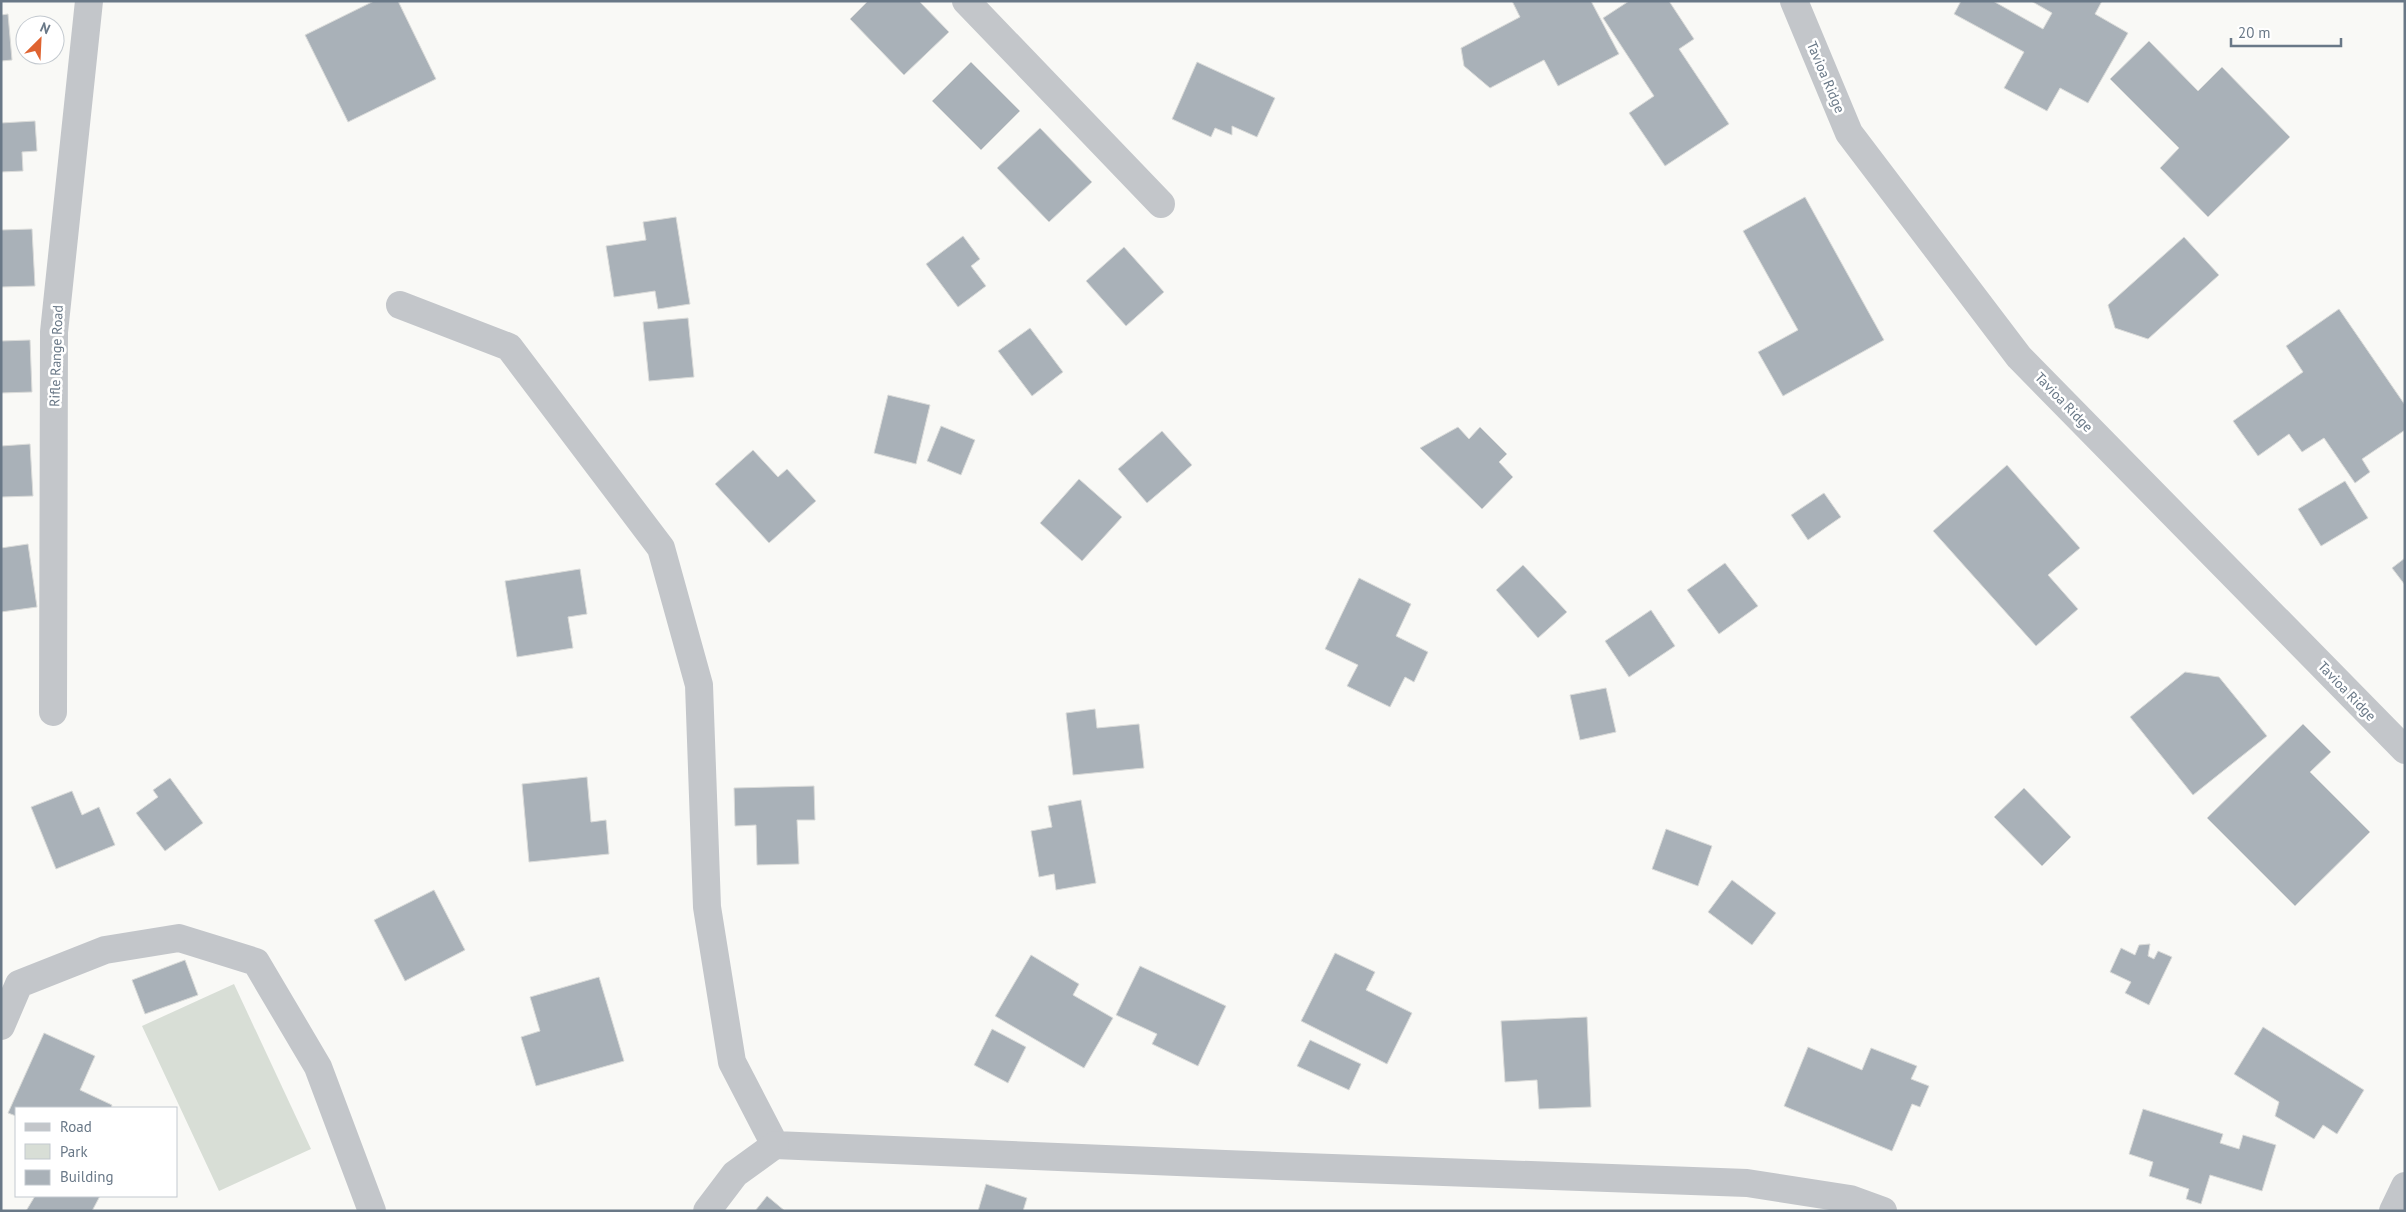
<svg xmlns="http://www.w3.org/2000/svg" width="2406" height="1212" font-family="'PT Sans',sans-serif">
	<rect width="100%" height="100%" fill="#f9f9f6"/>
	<path fill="#d8ded6" d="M234,984L311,1149L219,1191L142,1026Z"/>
	<g fill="#a9b1b8" stroke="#dadbd9">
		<path d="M374,1H398L436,79L348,122L305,35Z"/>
		<path d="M868,1H919L949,32L904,75L850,19Z"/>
		<path d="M1512,1H1591L1619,54L1558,86L1544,60L1490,88L1464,66L1461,48L1520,17Z"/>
		<path d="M1629,1H1669L1694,39L1679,49L1729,124L1665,166L1629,113L1654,96L1603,18Z"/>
		<path d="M1961,1H1993L2043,29L2052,13L2031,1H2102L2095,14L2128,33L2088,103L2060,88L2047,111L2004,88L2024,52L1954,14Z"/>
		<path d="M8,14L12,60L1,61V15Z"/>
		<path d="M2149,41L2198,91L2222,67L2290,137L2208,217L2160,168L2179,148L2110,79Z"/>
		<path d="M971,62L1020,111L981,150L932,101Z"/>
		<path d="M1197,62L1275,98L1257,137L1232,126V135L1215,128L1211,137L1172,119Z"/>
		<path d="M35,121L37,151L22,152L23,171L1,172V123Z"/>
		<path d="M1040,128L1092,182L1049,222L997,168Z"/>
		<path d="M1805,197L1884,340L1783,396L1758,352L1798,330L1743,231Z"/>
		<path d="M676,217L690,304L658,309L655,291L614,297L606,246L646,240L643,222Z"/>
		<path d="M32,229L35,286L1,287V230Z"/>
		<path d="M963,236L980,259L971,266L986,286L958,307L926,264Z"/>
		<path d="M2184,237L2219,275L2148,339L2115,328L2108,305Z"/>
		<path d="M1124,247L1164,292L1126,326L1086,281Z"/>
		<path d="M2339,309L2405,405V430L2362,459L2370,472L2355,483L2324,438L2302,452L2289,434L2258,456L2233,421L2303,372L2286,346Z"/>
		<path d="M688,318L694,377L649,381L643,322Z"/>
		<path d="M1030,328L1063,372L1032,396L998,351Z"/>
		<path d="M30,340L32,392L1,393V341Z"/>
		<path d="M888,395L930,405L916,464L874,453Z"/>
		<path d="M941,426L975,440L961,475L927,461Z"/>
		<path d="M1458,427L1469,439L1480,427L1507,454L1499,462L1513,477L1482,509L1420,448Z"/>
		<path d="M1162,431L1192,465L1147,503L1118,469Z"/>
		<path d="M30,444L33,496L1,497V446Z"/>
		<path d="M753,450L778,477L787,469L816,501L769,543L715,484Z"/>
		<path d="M2007,465L2080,548L2048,575L2078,609L2036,646L1933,531Z"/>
		<path d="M1079,479L1122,517L1082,561L1040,523Z"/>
		<path d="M2345,481L2368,518L2321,546L2298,509Z"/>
		<path d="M1824,493L1841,517L1808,540L1791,515Z"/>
		<path d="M28,544L37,607L1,612V548Z"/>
		<path d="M2405,558V585L2392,568Z"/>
		<path d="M1725,563L1758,606L1719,634L1687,590Z"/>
		<path d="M1523,565L1567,612L1538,638L1496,590Z"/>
		<path d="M580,569L587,614L568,617L573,648L517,657L505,581Z"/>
		<path d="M1359,578L1411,604L1396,636L1428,652L1414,682L1405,677L1390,707L1347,686L1358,665L1325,649Z"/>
		<path d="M1651,610L1675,646L1629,677L1605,641Z"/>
		<path d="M2185,672L2219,677L2267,736L2193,795L2130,717Z"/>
		<path d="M1606,688L1616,732L1580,740L1570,695Z"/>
		<path d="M1095,709L1097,728L1139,724L1144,768L1073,775L1066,713Z"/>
		<path d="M2303,724L2331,752L2310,772L2370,832L2295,906L2207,818Z"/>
		<path d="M587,777L591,822L606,820L609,854L529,862L522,784Z"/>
		<path d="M170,778L203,823L165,851L136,813L158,797L153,790Z"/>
		<path d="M814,786L815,820H797L799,864L757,865L756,825L735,826L734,788Z"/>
		<path d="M2024,788L2071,837L2042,866L1994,817Z"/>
		<path d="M72,791L82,815L99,807L115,845L56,869L31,807Z"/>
		<path d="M1081,800L1096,883L1056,890L1054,874L1039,877L1031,831L1052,827L1048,806Z"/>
		<path d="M1666,829L1712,846L1698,886L1652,869Z"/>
		<path d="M1732,880L1776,913L1752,945L1708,912Z"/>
		<path d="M434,890L465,950L405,981L374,920Z"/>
		<path d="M2150,944L2148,956L2154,959L2158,951L2172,957L2149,1005L2125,993L2131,982L2110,972L2121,948L2135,955L2139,945Z"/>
		<path d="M1335,953L1375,972L1366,990L1412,1013L1387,1064L1301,1021Z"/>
		<path d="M1031,955L1079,984L1073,995L1113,1018L1084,1068L995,1016Z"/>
		<path d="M185,960L198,995L145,1014L132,980Z"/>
		<path d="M1140,966L1226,1006L1198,1066L1152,1044L1157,1034L1116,1015Z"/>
		<path d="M599,977L624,1061L536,1086L521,1037L540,1031L530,997Z"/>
		<path d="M1587,1017L1591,1107L1539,1109L1537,1080L1505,1082L1501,1021Z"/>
		<path d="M2263,1027L2364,1090L2337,1134L2323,1125L2314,1139L2275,1116L2279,1102L2234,1074Z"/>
		<path d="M992,1029L1026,1047L1008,1083L974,1065Z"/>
		<path d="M44,1033L95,1056L80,1090L112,1105L111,1108H16V1116L8,1113Z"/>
		<path d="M1310,1040L1361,1064L1349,1090L1297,1066Z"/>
		<path d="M1808,1047L1862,1070L1871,1048L1917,1066L1911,1079L1929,1086L1920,1107L1912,1104L1892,1151L1784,1106Z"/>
		<path d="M2143,1109L2223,1134L2220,1143L2239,1149L2243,1135L2276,1145L2262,1191L2210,1175L2201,1204L2186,1199L2189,1189L2149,1176L2153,1162L2129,1154Z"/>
		<path d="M986,1184L1027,1198L1023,1211H978Z"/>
		<path d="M35,1196H100L92,1211H26Z"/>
		<path d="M767,1196L785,1211H755Z"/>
	</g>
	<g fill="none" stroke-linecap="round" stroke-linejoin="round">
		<g stroke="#c3c6ca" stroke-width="28">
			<path d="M966,1L1161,204"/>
			<path d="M1794,1L1849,133L2019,357L2405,750"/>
			<path d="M400,305L509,347L661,548L699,685L707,907L732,1062L775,1145L1225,1164L1747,1183L1850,1199L1883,1211"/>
			<path d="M53,712L54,332L89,1"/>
			<path d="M1,1026L19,984L105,950L179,938L256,962L318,1067L372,1211"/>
			<path d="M707,1211L735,1174L775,1145"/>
			<path d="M2393,1211L2405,1186"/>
		</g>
	</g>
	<g text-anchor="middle" stroke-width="5" stroke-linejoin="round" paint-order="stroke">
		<g font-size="14" fill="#697887" stroke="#fff">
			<text transform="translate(1826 77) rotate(67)" y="5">Tavioa Ridge</text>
			<text transform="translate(56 356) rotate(-88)" y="5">Rifle Range Road</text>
			<text transform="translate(2064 402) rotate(46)" y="5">Tavioa Ridge</text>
			<text transform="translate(2347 691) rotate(46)" y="5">Tavioa Ridge</text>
		</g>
	</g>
	<rect width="2406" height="1212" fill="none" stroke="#697887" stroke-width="5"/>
	<rect x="15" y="1107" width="162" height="90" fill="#ffffff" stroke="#c3c9cf"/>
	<rect x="25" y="1123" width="25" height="8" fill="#c3c6ca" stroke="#c3c9cf"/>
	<text x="60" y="1132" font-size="15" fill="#697887">Road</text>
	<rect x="25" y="1144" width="25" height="15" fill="#d8ded6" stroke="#c3c9cf"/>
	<text x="60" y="1157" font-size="15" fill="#697887">Park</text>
	<rect x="25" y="1170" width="25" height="15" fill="#a9b1b8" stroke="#c3c9cf"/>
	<text x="60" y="1182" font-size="15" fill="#697887">Building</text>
	<g transform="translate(40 40) rotate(24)"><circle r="24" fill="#ffffff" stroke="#c3c9cf"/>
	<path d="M0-4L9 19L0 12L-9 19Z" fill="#df6330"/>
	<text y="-8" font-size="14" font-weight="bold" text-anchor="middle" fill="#697887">N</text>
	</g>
	<path d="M2231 38v8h110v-8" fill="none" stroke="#697887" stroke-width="2.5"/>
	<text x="2238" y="38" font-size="15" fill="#697887" stroke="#ffffff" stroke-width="4" paint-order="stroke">20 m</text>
</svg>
